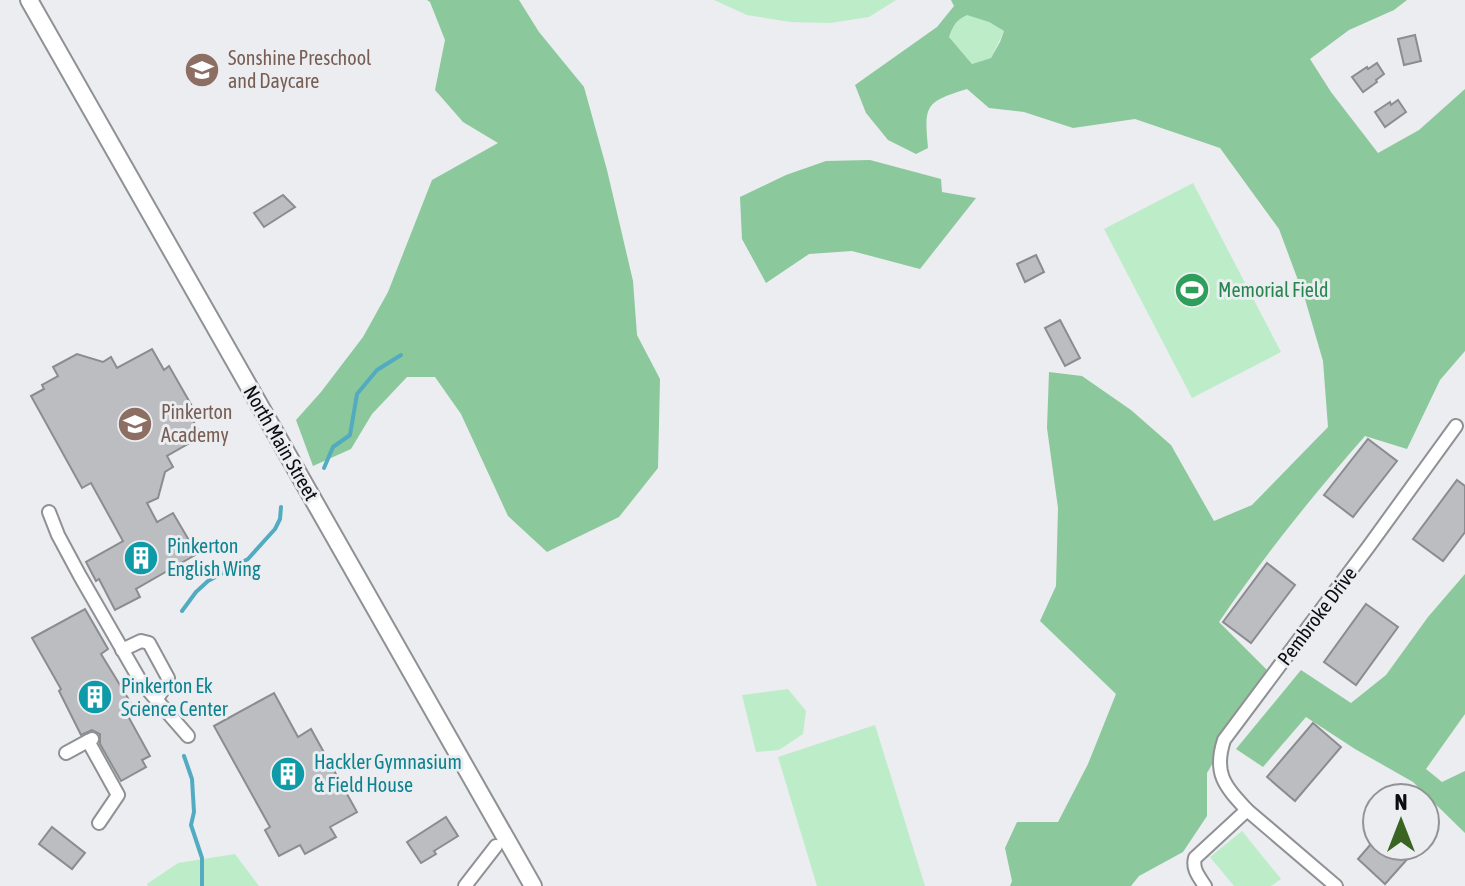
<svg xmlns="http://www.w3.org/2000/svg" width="1465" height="886" font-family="'Asap Condensed',sans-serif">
	<rect width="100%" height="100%" fill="#ebedf1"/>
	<g fill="#bcedc8">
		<path d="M714,0H896L869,17L830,23L790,22L747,15Z"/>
		<path d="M967,14L989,22L1004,31L991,58L972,64L949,37C953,26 956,20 967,14Z"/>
		<path d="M1193,183L1281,352L1192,398L1104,229Z"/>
		<path d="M788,689L806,711L803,734L779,750L756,752L742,695Z"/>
		<path d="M875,725L925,886H817L778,757Z"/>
		<path d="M1242,831L1281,879L1271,886H1234L1210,857Z"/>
		<path d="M235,854L259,886H148L147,884L178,863Z"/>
	</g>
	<g fill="#8bc89b" fill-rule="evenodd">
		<path d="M427,0H519L539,32L584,87L607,170L633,281L637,335L660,379L658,468L619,517L547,552L508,516L461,414L435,377H407L372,414L351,449L313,466L296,420L321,392L363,337L388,292L432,180L498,143L463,122L435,90L445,40L430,2Z"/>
		<path d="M951,0H1407L1394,10L1349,30L1310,59L1331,92L1378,153L1419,130L1465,89V351L1440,380L1407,449L1365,436C1313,495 1264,556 1219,622L1267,670L1207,773V816L1183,852L1139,876L1131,886H1010L1012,881L1005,848L1017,822H1058L1088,764L1116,694L1040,621L1056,586L1058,508L1047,428L1049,372L1082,376L1131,410L1171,445L1214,521L1252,505L1328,427L1323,361L1305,299L1279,229L1220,148L1135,119L1073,128L1024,112L989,108L967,89C925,102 924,105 928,148L916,154L888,140L866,113L855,85L937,27L954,6ZM967,15L989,22L1004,31L1000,42L991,58L972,64L949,37C953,26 956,20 967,15Z"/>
		<path d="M870,160L941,179L942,192L976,198L920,269L852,251L809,254L766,283L742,239L740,197L786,175L826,161Z"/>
		<path d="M1465,574V714L1426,769L1442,782L1465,771V833L1413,782L1355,749L1306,717L1263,767L1236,749L1301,670L1351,703L1386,675L1428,617Z"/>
	</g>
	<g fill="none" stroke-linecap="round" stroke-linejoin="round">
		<g stroke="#53abc1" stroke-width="4">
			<path d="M324,468L333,447L350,435L357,394L377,370L401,355"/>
			<path d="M182,611L196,592L208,581L248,559L275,529L280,519L281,507"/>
			<path d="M184,756L192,779L194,812L191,825L202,858V886"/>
		</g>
	</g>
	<g fill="#bbbdc0" stroke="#8a8c8f" stroke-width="2">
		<path d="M1415,35L1421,61L1404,65L1398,39Z"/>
		<path d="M1377,63L1384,74L1376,80L1377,82L1363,92L1352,77L1367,67L1368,69Z"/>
		<path d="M1398,100L1406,112L1385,127L1375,112L1390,102L1391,105Z"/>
		<path d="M283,195L295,207L264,227L254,213Z"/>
		<path d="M1036,255L1044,272L1025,282L1017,264Z"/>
		<path d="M1060,320L1080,358L1065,366L1045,328Z"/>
		<path d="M152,349L164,370L169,366L196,413L190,416L202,436L167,456L173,467L165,472L158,498L147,503L157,522L173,513L197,554L136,589L140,597L115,610L99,579L96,581L86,562L123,541L91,483L82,488L31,396L44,389L42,385L58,376L53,367L77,354L103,362L111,357L117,368Z"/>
		<path d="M1368,439L1397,461L1353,517L1324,495Z"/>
		<path d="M1457,480L1465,486V532L1443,561L1413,539Z"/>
		<path d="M1267,563L1295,585L1251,643L1223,622Z"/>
		<path d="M1366,604L1398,627L1356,685L1324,662Z"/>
		<path d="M85,609L108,649L101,654L131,703L123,707L150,756L142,760L146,767L121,781L100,744V734L92,730L81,735L59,691L61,689L32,638Z"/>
		<path d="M274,693L298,737L311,729L357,812L330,827L336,837L305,854L300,845L279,856L265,830L270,827L214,726Z"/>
		<path d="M1313,723L1341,747L1295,801L1267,777Z"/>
		<path d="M446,817L458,836L434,851L436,854L421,863L407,842Z"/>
		<path d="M52,827L85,853L72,869L39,844Z"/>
		<path d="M1377,837V846H1419L1385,884L1358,859Z"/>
	</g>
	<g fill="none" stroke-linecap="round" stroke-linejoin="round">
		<g stroke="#8f9194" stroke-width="16">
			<g id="minor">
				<path d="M49,512L58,535L80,576L141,682L188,736"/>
				<path d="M122,650L141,641L149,643L168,678L167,684L156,700"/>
				<path d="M92,739L88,741L118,795L99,823"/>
				<path d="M66,753L88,741"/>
				<path d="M1247,810C1225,786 1213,774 1224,740L1369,546L1456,426"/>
				<path d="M465,886L496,846"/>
				<path d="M1205,886C1199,877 1192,869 1195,858L1247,810L1336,886"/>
			</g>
		</g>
		<g stroke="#8f9194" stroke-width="20">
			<path id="major" d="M29,0L533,886"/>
		</g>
		<use href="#minor" stroke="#fff" stroke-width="12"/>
		<use href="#major" stroke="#fff" stroke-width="16"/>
	</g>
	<defs>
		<g id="school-disc" transform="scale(1.8)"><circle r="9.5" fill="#8d6e63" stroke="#ebedf1"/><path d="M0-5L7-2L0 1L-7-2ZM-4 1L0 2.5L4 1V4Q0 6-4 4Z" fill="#fff"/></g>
		<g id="stadium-disc" transform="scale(1.8)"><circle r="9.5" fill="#2e9e5b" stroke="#ebedf1"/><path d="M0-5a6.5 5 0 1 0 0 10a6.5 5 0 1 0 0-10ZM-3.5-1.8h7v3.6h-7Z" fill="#fff"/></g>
		<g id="building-disc" transform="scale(1.8)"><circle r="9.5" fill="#0f9aa8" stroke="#ebedf1"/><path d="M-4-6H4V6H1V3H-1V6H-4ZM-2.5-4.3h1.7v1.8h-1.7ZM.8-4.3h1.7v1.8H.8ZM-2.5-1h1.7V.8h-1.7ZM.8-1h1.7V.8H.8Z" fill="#fff"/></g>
	</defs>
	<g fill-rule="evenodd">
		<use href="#school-disc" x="202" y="70"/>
		<use href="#stadium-disc" x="1192" y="290"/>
		<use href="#school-disc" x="135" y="424"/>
		<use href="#building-disc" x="141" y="558"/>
		<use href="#building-disc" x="95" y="697"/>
		<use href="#building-disc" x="288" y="774"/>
	</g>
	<g text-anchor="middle" stroke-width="6" stroke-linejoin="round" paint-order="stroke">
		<g font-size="20" fill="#785e54" stroke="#ebedf1" text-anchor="start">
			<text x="228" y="65">Sonshine Preschool<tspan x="228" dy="23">and Daycare</tspan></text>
			<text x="161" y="419">Pinkerton<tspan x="161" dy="23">Academy</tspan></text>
		</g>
		<g font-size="20" fill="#27864d" stroke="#ebedf1" text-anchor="start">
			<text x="1218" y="297">Memorial Field</text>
		</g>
		<g font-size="20" fill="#0c0d0e" stroke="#ebedf1">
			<text transform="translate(281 443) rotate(60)" y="7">North Main Street</text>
			<text transform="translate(1317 616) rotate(-53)" y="7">Pembroke Drive</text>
		</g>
		<g font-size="20" fill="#0d838f" stroke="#ebedf1" text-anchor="start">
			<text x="167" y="553">Pinkerton<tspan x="167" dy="23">English Wing</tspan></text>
			<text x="121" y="693">Pinkerton Ek<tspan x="121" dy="23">Science Center</tspan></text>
			<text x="314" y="769">Hackler Gymnasium<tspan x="314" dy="23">&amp; Field House</tspan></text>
		</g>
	</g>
	<g transform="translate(1401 822)"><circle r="38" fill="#ebedf1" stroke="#929396" stroke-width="2"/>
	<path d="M0-6L14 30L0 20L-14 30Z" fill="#396421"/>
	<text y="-12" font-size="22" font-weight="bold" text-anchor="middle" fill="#0c0d0e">N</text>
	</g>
</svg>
